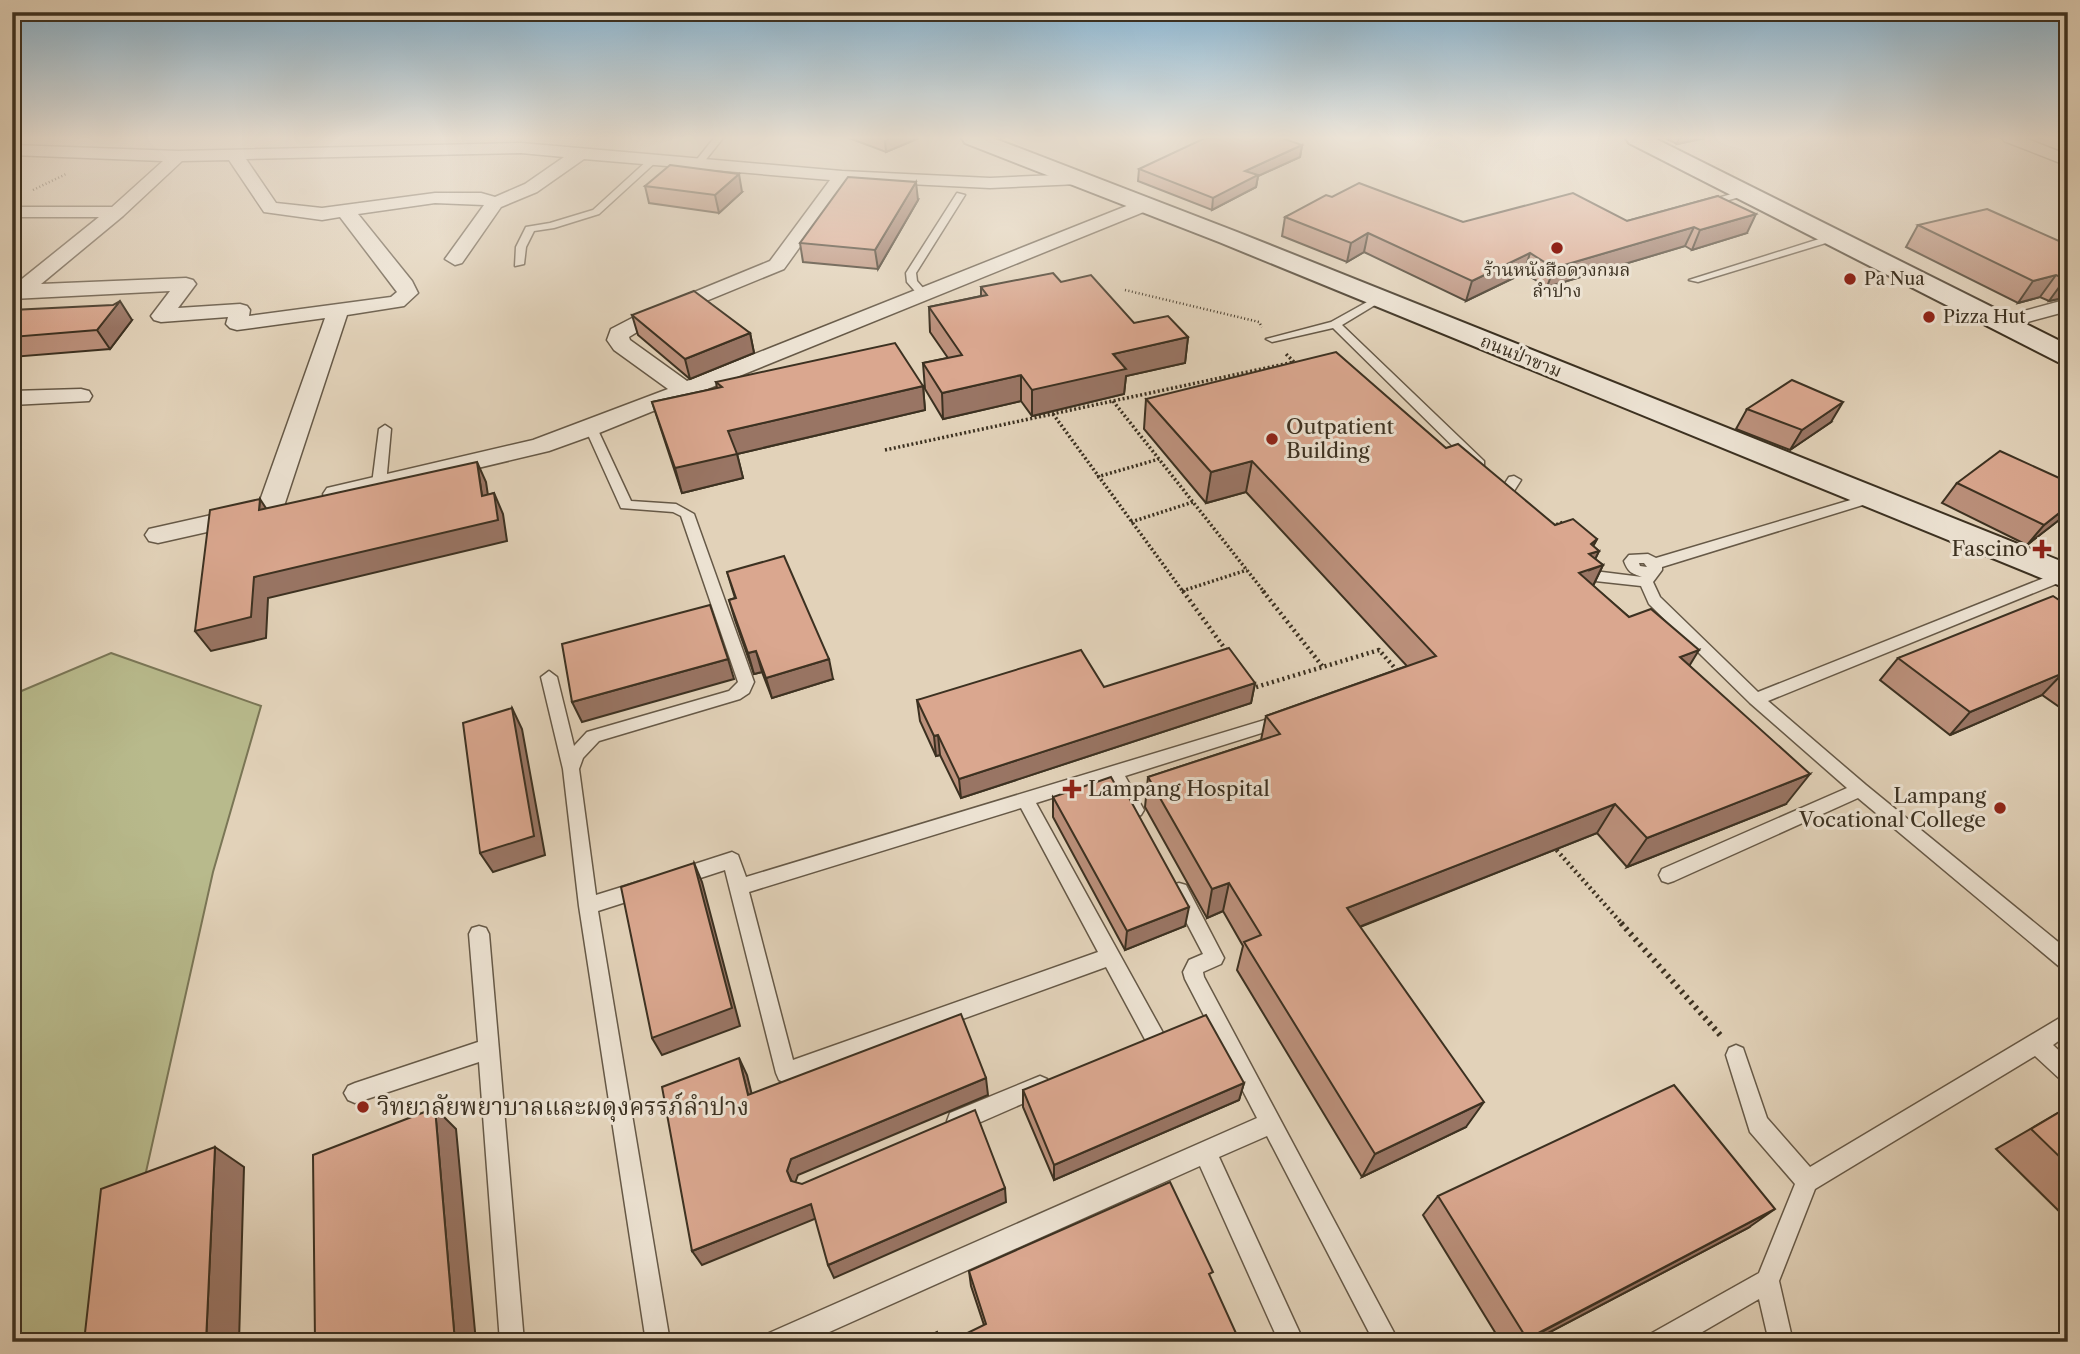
<svg xmlns="http://www.w3.org/2000/svg" width="2080" height="1354" font-family="'Libre Caslon Text','Noto Serif Thai',serif">
	<rect width="100%" height="100%" fill="#e2d2b9"/>
	<filter id="stains"><feTurbulence type="fractalNoise" baseFrequency=".00286" numOctaves="4"/><feColorMatrix values="0 0 0 0 .2 0 0 0 0 .09 0 0 0 0 .02 0 0 0 .5 -.17"/></filter>
	<radialGradient id="worn" r=".72"><stop offset=".6" stop-color="#630" stop-opacity="0"/><stop offset="1" stop-color="#630" stop-opacity=".3"/></radialGradient>
	<path fill="#b8ba8c" stroke="#7a7656" stroke-width="2" d="M111,653L261,706L213,872L108,1342H12V695Z"/>
	<g fill="none" stroke-linecap="round" stroke-linejoin="round">
		<g stroke="#665947" stroke-width="3">
			<g id="lane">
				<path d="M714,138H723L700,167H694V163Z"/>
				<path d="M649,159L657,161L599,214L554,228L534,231L526,247L524,264L515,266L516,247L526,227L550,223L593,210Z"/>
				<path d="M1748,189L1753,192L1751,194L1703,207L1698,204Z"/>
				<path d="M957,193L965,195L916,273L917,281L929,295L920,297L907,282L906,273Z"/>
				<path d="M1835,234L1840,237L1839,239L1698,282L1689,280Z"/>
				<path d="M1376,297L1385,299L1342,325L1484,461V467H1474L1333,328L1272,342L1266,339L1331,322Z"/>
				<path d="M591,424L597,428L631,501L676,504L694,514L754,682L749,693L740,699L599,741L583,758L579,769L596,895L641,881L648,883L650,889L648,895L598,911L670,1342H646L579,906L563,769L541,677L549,671L557,677L574,746L587,732L729,691L738,682L681,516L673,512L621,508L585,428Z"/>
				<path d="M385,425L391,429L386,484L379,488L372,484L379,429Z"/>
				<path d="M1514,476L1521,480L1509,499L1507,502H1497L1495,499L1509,477Z"/>
				<path d="M1874,493L1881,497L1879,500L1662,567V570L1653,582L1660,597L1758,692L2059,572L2068,571V579L1768,701L1866,785L2068,950V971L2061,968L1858,798L1674,881L1668,883L1662,881L1659,875L1662,869L1847,788L1750,703L1649,604L1641,586L1586,580L1579,575L1586,570L1642,577C1631,573 1628,572 1624,561L1629,555L1648,554L1656,558ZM1639,563H1644L1647,567L1640,566Z"/>
				<path d="M1281,715L1287,717L1289,721L1287,725L1125,776L1144,810L1141,815L1135,817L1129,815L1110,780L1036,803L1162,1031L1165,1038L1162,1045L1155,1048L1148,1045L1106,967L786,1083L779,1080L776,1073L725,870L679,885L673,883L670,877L673,871L732,852L738,855L746,877ZM1021,808L1098,952L793,1060L749,892Z"/>
				<path d="M1179,883L1186,885L1224,958L1221,964L1203,972L1204,977L1399,1342H1374L1267,1136L1219,1157L1304,1342H1279L1200,1166L807,1342H766L769,1333L1257,1118L1185,979L1183,972L1189,960L1203,954L1170,891L1172,885Z"/>
				<path d="M479,926L486,928L489,934L524,1342H500L479,1062L355,1103L348,1100L344,1093L348,1086L355,1083L478,1042L469,934L472,928Z"/>
				<path d="M2068,1013V1034L2053,1045L2068,1059V1083L2061,1080L2035,1056L1815,1189L1779,1281L1793,1342H1769L1759,1299L1685,1342H1649L1652,1333L1759,1273L1795,1184L1750,1132L1726,1055L1729,1048L1736,1045L1743,1048L1767,1118L1810,1167Z"/>
				<path d="M1040,1076L1047,1079L1051,1086L1047,1093L958,1132L950,1129L947,1121L950,1113Z"/>
			</g>
		</g>
		<g stroke="#665947" stroke-width="3">
			<g id="street">
				<path d="M2002,138H2025L2068,155V166L2004,141Z"/>
				<path d="M521,143L842,171L990,178L1079,174L1088,179L1079,184L990,188L847,181L784,269L650,324L629,337L630,340L687,381L1139,201H1151L1154,205L1151,209L599,433L549,451L336,502L327,500L323,494L327,488L533,440L668,389L614,350L607,340L611,329L636,316L770,261L830,180L584,159L537,192L501,207L462,263L455,265L445,259L484,205L435,203L358,214L412,281L418,293L404,306L347,315L283,509L279,515L270,517L261,515L257,509L325,318L237,330L230,328L226,324L228,317L161,322L154,320L151,316L170,291L12,299V287L99,217H12V207H112L163,161L12,155V145L178,151ZM521,153L564,157L525,184L495,197L481,193H435L322,208L276,203L246,159ZM229,160L264,212L322,220L340,217L397,292L391,297L249,316L250,310L247,306L240,304L178,308L196,284L193,280L186,278L41,284L123,216L182,161Z"/>
				<path d="M2068,299V311L2002,329L1995,327L1991,323L1995,319Z"/>
				<path d="M81,389L89,391L92,396L89,401L12,405V391Z"/>
				<path d="M247,507L256,509L260,515L256,521L158,543L149,541L145,535L149,529Z"/>
			</g>
		</g>
		<g stroke="#3c3121" stroke-width="4">
			<g id="secondary">
				<path d="M962,138H993L1237,232L2068,564V589L1219,242L965,143Z"/>
				<path d="M1626,138H1654L2068,345V364L2058,362L1629,143Z"/>
			</g>
		</g>
		<g stroke="#3c3121" stroke-width="2.5" stroke-dasharray="1 2.5" stroke-linecap="butt">
			<path d="M33,190L66,174"/>
			<path d="M1125,290L1259,322L1262,327"/>
		</g>
		<g stroke="#3c3121" stroke-width="3.5" stroke-dasharray="2 2.5" stroke-linecap="butt">
			<path d="M1113,401L1265,593"/>
			<path d="M1053,414L1184,593"/>
			<path d="M885,450L1294,362L1286,354"/>
			<path d="M1097,477L1159,459"/>
			<path d="M1131,522L1193,502"/>
			<path d="M1552,526L1564,522"/>
			<path d="M1182,591L1247,570"/>
		</g>
		<g stroke="#3c3121" stroke-width="4.5" stroke-dasharray="2 3.5" stroke-linecap="butt">
			<path d="M1183,591L1228,653"/>
			<path d="M1263,591L1323,667"/>
			<path d="M1252,686L1253,688L1379,650L1401,675"/>
			<path d="M1553,846L1623,925"/>
		</g>
		<path stroke="#3c3121" stroke-width="6" stroke-dasharray="2.5 4.5" stroke-linecap="butt" d="M1621,923L1721,1036"/>
		<use href="#lane" fill="#ece2d2" fill-rule="evenodd"/>
		<use href="#street" fill="#ece2d2" fill-rule="evenodd"/>
		<use href="#secondary" fill="#ece2d2" fill-rule="evenodd"/>
	</g>
	<g fill="#bb907b" stroke="#3c3121" stroke-width="2">
		<path d="M849,138H919L886,152Z"/>
		<path d="M1665,138H1705L1677,144Z"/>
		<path d="M1302,145L1300,157L1258,176L1256,187L1212,210L1138,181L1139,169Z"/>
		<path d="M645,186L742,192L719,213L649,203Z"/>
		<path d="M1718,196L1747,233L1692,250L1685,246L1547,287L1524,273L1466,301L1364,252L1347,262L1282,236L1285,217L1332,197L1463,222L1627,221Z"/>
		<path d="M918,200L878,269L803,262L800,243Z"/>
		<path d="M1918,225L2068,245V297L2049,301L2040,297L2018,303L1906,247Z"/>
		<path d="M1061,282L1134,323L1188,337L1185,363L1126,376L1124,394L1032,416L1021,401L943,419L925,389L923,363L948,358L930,332L929,307L981,296V287Z"/>
		<path d="M12,310L132,320L110,349L12,357Z"/>
		<path d="M632,315L750,333L754,353L690,379L638,335Z"/>
		<path d="M716,382L923,386L925,410L737,454L743,478L682,493L652,402L717,388Z"/>
		<path d="M1146,399L1446,448L1555,525L1597,539L1593,546L1599,551L1595,559L1603,565L1593,586L1629,617L1689,665L1786,804L1627,867L1597,833L1360,927L1466,1127L1362,1177L1237,970L1243,946L1223,911L1207,918L1145,807L1148,777L1261,740L1266,716L1407,666L1246,492L1206,503L1144,429Z"/>
		<path d="M1747,409L1831,422L1790,450L1736,429Z"/>
		<path d="M1957,483L2068,513L2027,545L1942,503Z"/>
		<path d="M727,572L833,679L772,698L762,672L754,674L735,620L729,600L735,598Z"/>
		<path d="M2068,606V713L2042,695L1950,735L1880,680L1898,658Z"/>
		<path d="M1255,683L1251,703L961,798L940,755L936,756L920,721L917,700L1104,687Z"/>
		<path d="M1053,797L1185,926L1125,950L1053,817Z"/>
		<path d="M1244,1083L1239,1100L1054,1180L1023,1107V1090Z"/>
		<path d="M2068,1107V1220L1996,1149Z"/>
		<path d="M1438,1196L1748,1228L1531,1342H1501L1423,1215Z"/>
		<path d="M969,1271L1211,1278L984,1325L971,1286Z"/>
	</g>
	<g fill="#997564" stroke="#3c3121" stroke-width="2">
		<path d="M890,138H919L886,152L885,141Z"/>
		<path d="M1680,138H1705L1677,144Z"/>
		<path d="M1302,145L1300,157L1258,176L1256,187L1212,210L1213,198L1245,171Z"/>
		<path d="M739,174L742,192L719,213L715,195Z"/>
		<path d="M916,182L918,200L878,269L875,250Z"/>
		<path d="M1756,214L1747,233L1692,250L1700,230Z"/>
		<path d="M1694,227L1685,246L1547,287L1554,268Z"/>
		<path d="M1368,233L1364,252L1347,262L1351,243Z"/>
		<path d="M1530,253L1524,273L1466,301L1472,281Z"/>
		<path d="M2056,275L2040,297L2018,303L2033,281Z"/>
		<path d="M2068,278V297L2049,301L2065,279Z"/>
		<path d="M120,301L132,320L110,349L97,330Z"/>
		<path d="M750,333L754,353L690,379L685,359Z"/>
		<path d="M1188,337L1185,363L1126,376L1124,394L1032,416V390L1113,354Z"/>
		<path d="M1021,375V401L943,419L942,393Z"/>
		<path d="M923,386L925,410L737,454L743,478L682,493L675,468L728,431Z"/>
		<path d="M1843,402L1831,422L1790,450L1802,430Z"/>
		<path d="M1252,461L1246,492L1206,503L1211,472Z"/>
		<path d="M477,462L486,482L491,516L482,496Z"/>
		<path d="M494,493L503,514L507,541L268,598L266,638L211,651L195,631L254,577Z"/>
		<path d="M260,499L273,519L259,510Z"/>
		<path d="M2068,506V513L2027,545L2044,525Z"/>
		<path d="M1597,539L1589,554L1599,551L1590,570L1603,565L1588,596L1564,604L1591,544Z"/>
		<path d="M1699,650L1680,681V657Z"/>
		<path d="M756,651L762,672L754,674L748,653Z"/>
		<path d="M728,659L734,679L582,722L572,702Z"/>
		<path d="M829,659L833,679L772,698L766,678Z"/>
		<path d="M2063,673L2042,695L1950,735L1970,712Z"/>
		<path d="M1255,683L1251,703L961,798L959,779Z"/>
		<path d="M512,708L522,729L545,855L493,872L480,853Z"/>
		<path d="M938,735L940,755L936,756L934,736Z"/>
		<path d="M1810,774L1786,804L1627,867L1647,838Z"/>
		<path d="M1615,804L1597,833L1336,936L1347,908Z"/>
		<path d="M694,863L702,882L740,1026L662,1055L652,1038Z"/>
		<path d="M1229,883L1223,911L1207,918L1212,889Z"/>
		<path d="M1189,907L1185,926L1125,950L1127,931Z"/>
		<path d="M739,1058L747,1075L756,1111L748,1095Z"/>
		<path d="M986,1078L988,1095L798,1175L794,1186L787,1171L791,1159Z"/>
		<path d="M1244,1083L1239,1100L1054,1180V1165Z"/>
		<path d="M1484,1102L1466,1127L1362,1177L1375,1154Z"/>
		<path d="M435,1108L456,1129L476,1342H455Z"/>
		<path d="M215,1147L244,1167L239,1342H206Z"/>
		<path d="M1005,1188L1006,1202L834,1278L828,1265Z"/>
		<path d="M811,1204L817,1218L702,1265L692,1251Z"/>
		<path d="M1775,1209L1748,1228L1531,1342H1523Z"/>
	</g>
	<g fill="#daa78f" stroke="#3c3121" stroke-width="2">
		<path d="M1205,138H1282L1302,145L1245,171L1258,175L1213,198L1139,169Z"/>
		<path d="M670,165L739,174L715,195L645,186Z"/>
		<path d="M848,177L916,182L875,250L800,243Z"/>
		<path d="M1359,183L1463,222L1573,193L1627,221L1718,196L1756,214L1700,230L1694,227L1554,268L1530,253L1472,281L1368,233L1351,243L1285,217L1326,195L1332,197Z"/>
		<path d="M1987,209L2068,245V278L2065,279L2056,275L2033,281L1918,225Z"/>
		<path d="M1053,273L1061,282L1091,275L1134,323L1168,316L1188,337L1113,354L1126,369L1032,390L1021,375L942,393L923,363L962,355L929,307L987,295L981,287Z"/>
		<path d="M694,291L750,333L685,359L632,315Z"/>
		<path d="M120,301L97,330L12,337V310L113,305Z"/>
		<path d="M895,343L923,386L728,431L737,454L675,468L652,402L722,387L716,382Z"/>
		<path d="M1336,352L1446,448L1458,444L1555,525L1573,519L1597,539L1591,544L1599,551L1589,554L1603,565L1579,573L1629,617L1651,609L1699,650L1680,657L1810,774L1647,838L1615,804L1347,908L1484,1102L1375,1154L1244,942L1261,935L1229,883L1212,889L1148,777L1280,734L1266,716L1436,656L1252,461L1211,472L1146,399Z"/>
		<path d="M1792,380L1843,402L1802,430L1747,409Z"/>
		<path d="M2000,451L2068,482V506L2044,525L1957,483Z"/>
		<path d="M477,462L482,496L494,493L498,520L254,577L251,617L195,631L210,510L260,499L259,510Z"/>
		<path d="M784,556L829,659L766,678L756,651L748,653L729,600L736,598L727,572Z"/>
		<path d="M2053,596L2068,606V676L2063,673L1970,712L1898,658Z"/>
		<path d="M710,605L728,659L572,702L562,644Z"/>
		<path d="M1229,648L1255,683L959,779L938,735L934,736L917,700L1081,650L1104,687Z"/>
		<path d="M512,708L534,836L480,853L463,723Z"/>
		<path d="M1111,777L1121,795L1127,794L1189,907L1127,931L1053,797Z"/>
		<path d="M694,863L732,1008L652,1038L621,887Z"/>
		<path d="M961,1014L986,1078L791,1159L787,1171L791,1181L802,1184L975,1110L1005,1188L828,1265L811,1204L692,1251L662,1087L739,1058L748,1095Z"/>
		<path d="M1206,1015L1244,1083L1054,1165L1023,1090Z"/>
		<path d="M1674,1085L1775,1209L1527,1339L1438,1196Z"/>
		<path d="M2068,1107V1165L2031,1129Z"/>
		<path d="M435,1108L455,1342H315L313,1155Z"/>
		<path d="M215,1147L206,1342H84L101,1189Z"/>
		<path d="M1170,1182L1213,1272L1209,1274L1240,1342H949L986,1324L969,1271Z"/>
		<path d="M937,1332L940,1342H917Z"/>
	</g>
	<linearGradient id="sky" x2="0" y2="1"><stop stop-color="#87b5d3"/><stop offset="0.42" stop-color="#f2ebe0"/><stop offset="1" stop-color="#f2ebe0" stop-opacity="0"/></linearGradient>
	<rect width="2080" height="328" fill="url(#sky)"/>
	<g fill="#8f2418" stroke="#ece2d2" stroke-width="2.5">
		<circle cx="1557" cy="248" r="7"/>
		<circle cx="1850" cy="279" r="7"/>
		<circle cx="1929" cy="317" r="7"/>
		<circle cx="1272" cy="439" r="7"/>
		<path d="M2038.5 538.5h7v7h7v7h-7v7h-7v-7h-7v-7h7z"/>
		<path d="M1068.5 778.5h7v7h7v7h-7v7h-7v-7h-7v-7h7z"/>
		<circle cx="2000" cy="808" r="7"/>
		<circle cx="363" cy="1107" r="7"/>
	</g>
	<g text-anchor="middle" stroke-width="6" stroke-linejoin="round" paint-order="stroke">
		<g font-size="18" fill="#3c3121" stroke="#ece2d2" text-anchor="start">
			<text x="1557" y="276" text-anchor="middle">ร้านหนังสือดวงกมล<tspan x="1557" dy="21">ลำปาง</tspan></text>
			<text x="1864" y="285">Pa Nua</text>
			<text x="1943" y="323">Pizza Hut</text>
		</g>
		<g font-size="18" fill="#3c3121" stroke="#ece2d2">
			<text transform="translate(1521 356) rotate(22)" y="6">ถนนป่าขาม</text>
		</g>
		<g font-size="21" fill="#3c3121" stroke="#ece2d2" text-anchor="start">
			<text x="1286" y="434">Outpatient<tspan x="1286" dy="24">Building</tspan></text>
			<text x="2028" y="556" text-anchor="end">Fascino</text>
			<text x="1088" y="796">Lampang Hospital</text>
			<text x="1986" y="803" text-anchor="end">Lampang<tspan x="1986" dy="24">Vocational College</tspan></text>
		</g>
		<g font-size="24" fill="#3c3121" stroke="#ece2d2" text-anchor="start">
			<text x="377" y="1115">วิทยาลัยพยาบาลและผดุงครรภ์ลําปาง</text>
		</g>
	</g>
	<rect width="2080" height="1354" fill="none" stroke="#e2d2b9" stroke-width="42"/>
	<rect x="14" y="14" width="2052" height="1326" fill="none" stroke="#3c3121" stroke-width="3.5"/>
	<rect x="21" y="21" width="2038" height="1312" fill="none" stroke="#3c3121" stroke-width="2"/>
	<rect width="100%" height="100%" filter="url(#stains)"/>
	<rect width="100%" height="100%" fill="url(#worn)"/>
</svg>
